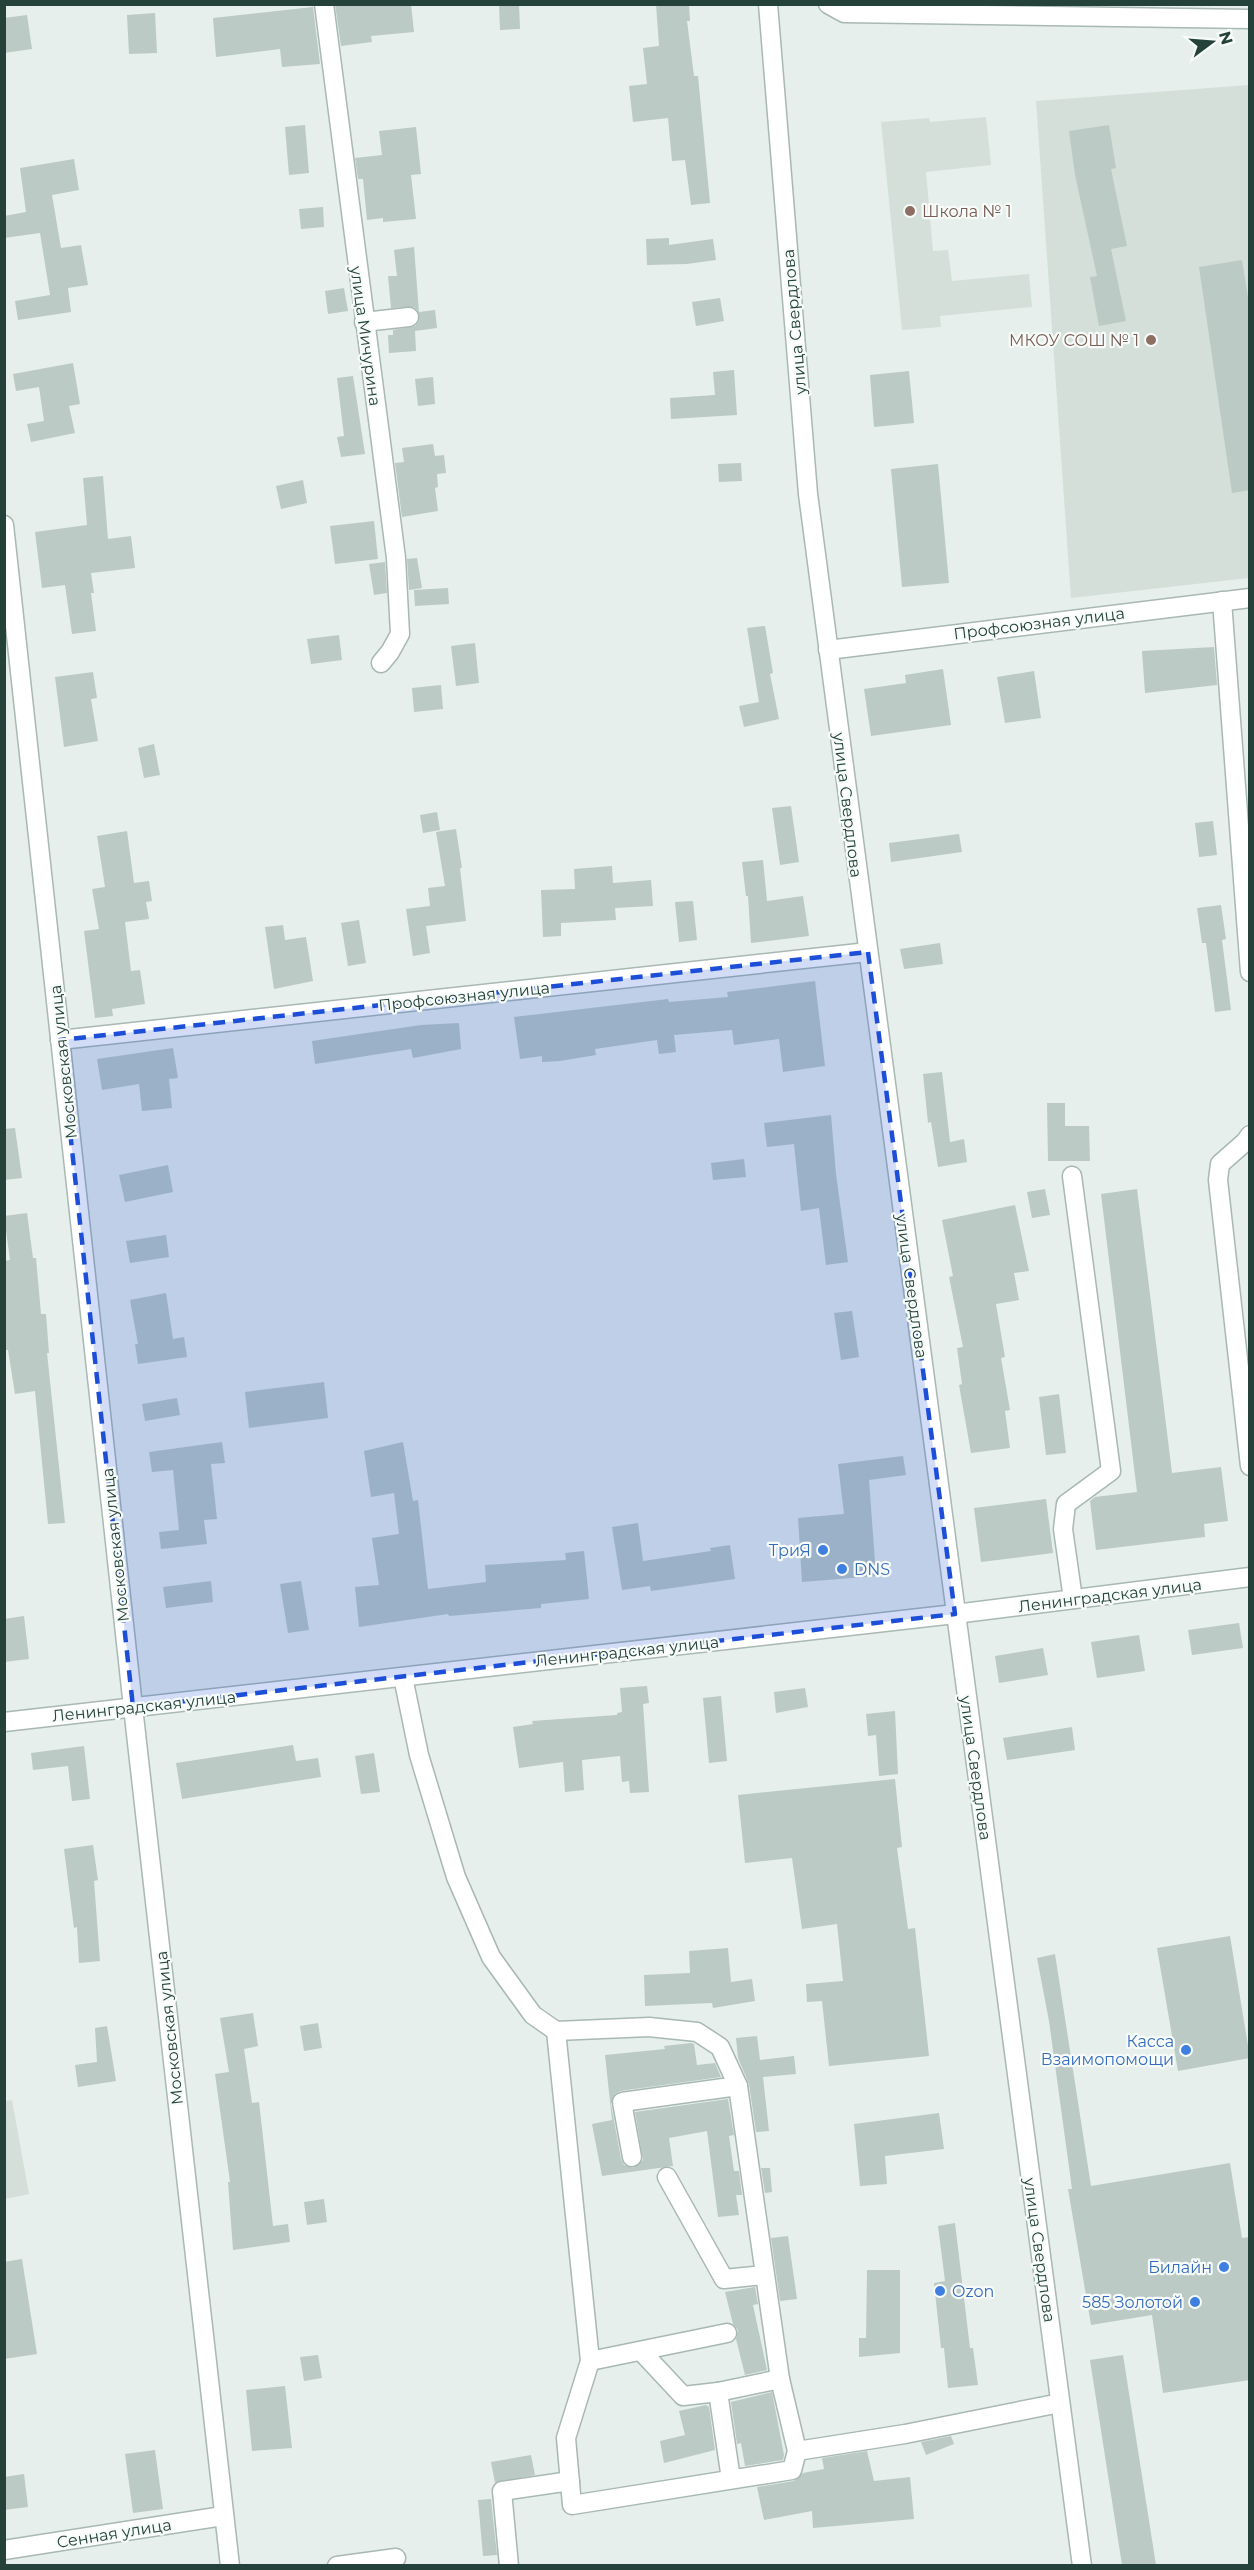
<svg xmlns="http://www.w3.org/2000/svg" width="1254" height="2570" font-family="Montserrat,sans-serif">
	<rect width="100%" height="100%" fill="#e6efeb"/>
	<g fill="#d4dfda">
		<path d="M1249,85V578L1071,598L1036,101Z"/>
		<path d="M986,117L991,165L926,172L933,251L948,250L952,281L1029,274L1032,307L940,316L941,327L902,330L881,122L929,118L930,122Z"/>
		<path d="M12,2100L29,2194L5,2199V2101Z"/>
	</g>
	<g fill="#bbcac4">
		<path d="M335,4H411L414,32L371,36L372,42L341,46Z"/>
		<path d="M499,4H519L520,29L500,30Z"/>
		<path d="M656,4H689L690,21H687L694,76H698L710,203L691,205L685,160L672,161L668,118L633,122L629,86L647,84L643,48L659,46Z"/>
		<path d="M313,7L320,64L282,67L280,49L216,57L213,18Z"/>
		<path d="M155,13L157,53L129,54L127,15Z"/>
		<path d="M27,15L32,49L4,53V18Z"/>
		<path d="M305,125L309,173L289,175L285,127Z"/>
		<path d="M1109,125L1116,168L1111,169L1127,246L1111,249L1126,321L1099,326L1090,277L1097,276L1075,175L1069,131Z"/>
		<path d="M416,127L421,174L411,175L416,219L383,222V218L367,220L363,179H358L355,158L382,155L379,131Z"/>
		<path d="M74,159L79,190L52,195L61,248L81,245L88,285L68,288L71,312L18,320L15,301L50,295L40,233L4,238V216L26,212L20,168Z"/>
		<path d="M323,207L324,227L301,229L299,209Z"/>
		<path d="M669,238V245L713,239L716,260L687,264L647,265L646,239Z"/>
		<path d="M414,247L419,312L435,310L437,328L415,331L416,351L389,353L388,335H393V330L415,326L419,321L418,311L414,307L391,308L388,276H397L394,250Z"/>
		<path d="M1242,260L1250,310V490L1232,493L1199,267Z"/>
		<path d="M344,288L348,311L328,314L325,291Z"/>
		<path d="M720,298L724,321L696,326L692,302Z"/>
		<path d="M73,363L80,404L69,406L75,433L31,442L27,424L44,421L39,387L16,391L13,374Z"/>
		<path d="M734,370L737,415L671,419L670,398L715,395L713,372Z"/>
		<path d="M909,371L914,423L874,427L870,375Z"/>
		<path d="M353,376L365,454L341,457L337,437L344,436L337,378Z"/>
		<path d="M433,377L435,404L418,406L415,379Z"/>
		<path d="M433,444L435,456L444,455L446,473L437,474L438,487L435,488L438,511L402,517L395,463L404,462L402,448Z"/>
		<path d="M741,463L742,481L719,482L718,464Z"/>
		<path d="M938,464L949,583L902,587L891,469Z"/>
		<path d="M103,476L108,539L131,536L135,568L91,573L94,593H91L96,631L72,634L65,585L42,588L35,532L87,525L83,478Z"/>
		<path d="M303,480L307,503L281,509L276,486Z"/>
		<path d="M374,521L378,559L335,564L330,526Z"/>
		<path d="M417,558L422,588L409,590L407,559Z"/>
		<path d="M385,562L387,593L374,595L369,564Z"/>
		<path d="M448,588L449,604L415,606L414,590Z"/>
		<path d="M765,626L773,673L770,674L779,719L744,727L739,706L759,702L747,628Z"/>
		<path d="M339,635L342,660L311,664L307,639Z"/>
		<path d="M475,643L479,683L456,686L451,646Z"/>
		<path d="M1214,647L1217,685L1145,693L1142,651Z"/>
		<path d="M943,669L951,725L871,736L864,689L906,683L905,675Z"/>
		<path d="M1034,671L1041,718L1005,723L997,677Z"/>
		<path d="M93,672L97,698L91,699L98,741L64,747L55,677Z"/>
		<path d="M441,685L443,709L414,712L412,688Z"/>
		<path d="M154,744L160,775L144,778L138,748Z"/>
		<path d="M791,806L799,862L780,865L772,808Z"/>
		<path d="M437,812L440,830L423,833L420,815Z"/>
		<path d="M1213,821L1217,855L1199,857L1195,823Z"/>
		<path d="M456,829L462,868H460L466,921L426,926L430,953L413,956L406,909L430,906L428,888L445,886L436,832Z"/>
		<path d="M127,831L134,883L149,881L152,901L146,902L149,919L125,922L131,971L140,970L145,1004L112,1009L113,1016L95,1018L84,931L99,929L92,889L105,887L97,836Z"/>
		<path d="M959,834L962,852L891,862L889,843Z"/>
		<path d="M763,860L767,901L803,896L809,936L751,943L748,896H746L742,862Z"/>
		<path d="M612,866L613,883L651,880L653,906L615,908L616,920L561,923V936L543,937L541,890L575,889L574,869Z"/>
		<path d="M693,901L697,940L679,942L675,902Z"/>
		<path d="M1221,905L1226,939L1222,940L1231,1010L1215,1012L1206,943H1202L1197,908Z"/>
		<path d="M359,920L366,963L348,966L341,923Z"/>
		<path d="M283,925L285,940L306,937L313,981L274,989L265,927Z"/>
		<path d="M940,943L943,964L904,969L900,949Z"/>
		<path d="M815,981L825,1066L783,1072L779,1039L734,1045L732,1030L674,1035L676,1052L659,1054L657,1040L595,1049L596,1055L560,1061L542,1062V1056L520,1059L514,1017L668,999L669,1002L728,997L727,992Z"/>
		<path d="M459,1023L461,1049L413,1058L411,1049L315,1064L312,1041L421,1025Z"/>
		<path d="M173,1048L178,1078L169,1079L172,1108L142,1111L139,1084L102,1090L97,1059Z"/>
		<path d="M942,1072L950,1142L964,1139L967,1162L938,1167L931,1122L928,1123L923,1074Z"/>
		<path d="M1047,1103H1065V1126H1089L1090,1161H1048Z"/>
		<path d="M831,1115L836,1174L848,1262L826,1265L819,1208L801,1211L794,1144L767,1147L764,1123Z"/>
		<path d="M15,1128L22,1178L4,1180V1129Z"/>
		<path d="M744,1159L746,1177L713,1180L711,1163Z"/>
		<path d="M168,1165L173,1192L125,1202L119,1175Z"/>
		<path d="M1045,1189L1050,1215L1032,1218L1027,1192Z"/>
		<path d="M1137,1189L1172,1473L1221,1467L1228,1521L1204,1524L1205,1537L1096,1550L1090,1501L1095,1497L1137,1492L1101,1194Z"/>
		<path d="M1015,1205L1029,1271L1014,1273L1019,1300L996,1304L1005,1357L1001,1358L1010,1410L1005,1411L1010,1448L971,1453L959,1385L962,1384L957,1348L963,1347L949,1277L953,1276L942,1220Z"/>
		<path d="M27,1213L33,1258H36L41,1314H46L49,1353H47L65,1523L48,1524L35,1391L15,1394L8,1350H4V1261L10,1260L4,1216Z"/>
		<path d="M166,1235L169,1257L130,1263L126,1241Z"/>
		<path d="M166,1293L173,1339L184,1337L187,1357L138,1364L135,1344H138L130,1300Z"/>
		<path d="M852,1311L859,1357L841,1360L834,1313Z"/>
		<path d="M324,1382L328,1418L249,1428L245,1392Z"/>
		<path d="M1059,1394L1066,1453L1046,1455L1039,1397Z"/>
		<path d="M177,1398L180,1415L145,1421L142,1404Z"/>
		<path d="M222,1442L225,1463L211,1464L217,1519L204,1520L207,1544L161,1549L159,1532L179,1530L173,1470L152,1472L149,1452Z"/>
		<path d="M403,1442L413,1501L418,1500L428,1589L486,1582L485,1565L566,1560L565,1553L584,1551L589,1599L541,1604V1608L449,1616L448,1614L359,1627L355,1587L379,1585L372,1538L399,1534L394,1493L371,1497L364,1451Z"/>
		<path d="M903,1456L906,1475L869,1480L876,1576L802,1582L798,1518L844,1514L838,1464Z"/>
		<path d="M1046,1499L1053,1553L981,1562L974,1508Z"/>
		<path d="M638,1523L643,1561L711,1551L710,1548L730,1545L735,1579L651,1591L650,1586L622,1590L612,1527Z"/>
		<path d="M211,1581L213,1602L166,1608L163,1587Z"/>
		<path d="M301,1581L309,1630L288,1633L280,1584Z"/>
		<path d="M24,1616L29,1659L4,1662V1619Z"/>
		<path d="M1239,1623L1243,1648L1192,1655L1188,1630Z"/>
		<path d="M1139,1635L1145,1671L1097,1678L1091,1642Z"/>
		<path d="M1043,1648L1048,1675L999,1683L995,1656Z"/>
		<path d="M647,1686L649,1703L643,1704L649,1792L630,1793L629,1781L622,1782L620,1756L582,1760L584,1790L565,1792L563,1762L519,1768L513,1727L533,1724L532,1721L617,1715V1713L622,1712L620,1688Z"/>
		<path d="M805,1688L808,1707L776,1713L774,1692Z"/>
		<path d="M721,1696L727,1761L709,1763L703,1698Z"/>
		<path d="M895,1711L898,1774L879,1776L876,1735L868,1736L866,1714Z"/>
		<path d="M1072,1727L1075,1750L1007,1760L1003,1738Z"/>
		<path d="M293,1745L296,1761L318,1758L321,1777L182,1799L176,1763Z"/>
		<path d="M84,1746L90,1799L72,1801L68,1766L33,1770L31,1753Z"/>
		<path d="M374,1753L380,1792L361,1794L355,1756Z"/>
		<path d="M895,1779L902,1847L897,1848L908,1929L915,1928L929,2056L829,2066L822,2001L807,2002L806,1984L843,1981L837,1924L802,1929L792,1858L745,1863L738,1795Z"/>
		<path d="M93,1845L98,1880L94,1881L100,1961L79,1963L77,1927L74,1928L64,1849Z"/>
		<path d="M1230,1936L1250,2058L1178,2071L1157,1948Z"/>
		<path d="M728,1948L731,1982L752,1979L755,2001L713,2008L712,2003L645,2006L644,1975L690,1973L689,1951Z"/>
		<path d="M1055,1954L1091,2186L1230,2163L1242,2238L1250,2237V2380L1163,2393L1152,2315L1091,2325L1068,2189H1072L1049,2021L1037,1958Z"/>
		<path d="M253,2013L258,2046L244,2049L252,2103L259,2102L273,2226L288,2224L290,2242L233,2250L228,2182H230L215,2074L229,2072L220,2018Z"/>
		<path d="M318,2023L322,2048L304,2051L300,2026Z"/>
		<path d="M107,2026L116,2081L78,2087L75,2065L97,2062L95,2028Z"/>
		<path d="M757,2036L760,2060L794,2056L796,2074L763,2077L769,2131L756,2132L749,2084L738,2058L736,2038Z"/>
		<path d="M691,2043L694,2044L697,2065L715,2063L721,2077L620,2091L615,2094L611,2104L621,2159L624,2165L633,2168L643,2160L635,2112L728,2099L734,2135L729,2136L734,2171H739L742,2195H736L739,2215L718,2217L707,2131L669,2138L673,2166L602,2176L592,2124L612,2120L605,2055L665,2049L664,2046Z"/>
		<path d="M939,2113L944,2149L885,2156L887,2184L860,2186L854,2124Z"/>
		<path d="M761,2168H770L772,2192L765,2193Z"/>
		<path d="M324,2199L327,2222L307,2225L304,2202Z"/>
		<path d="M955,2223L970,2348H973L978,2385L948,2388L944,2348H941L934,2283L945,2281L938,2226Z"/>
		<path d="M788,2236L797,2299L780,2301L771,2238Z"/>
		<path d="M22,2259L37,2354L4,2359V2262Z"/>
		<path d="M867,2270H900V2353L859,2357V2338H866Z"/>
		<path d="M755,2287L758,2304L753,2305L767,2370L745,2375L736,2339L738,2330L733,2324L725,2292Z"/>
		<path d="M318,2355L322,2378L304,2381L300,2357Z"/>
		<path d="M1123,2355L1156,2565H1122L1090,2360Z"/>
		<path d="M285,2386L292,2448L252,2451L246,2390Z"/>
		<path d="M772,2392L784,2455L783,2460L745,2466L741,2443L737,2444L731,2402Z"/>
		<path d="M706,2405L709,2407L715,2450L664,2463L660,2441L685,2435L679,2411Z"/>
		<path d="M951,2436L954,2444L926,2455L921,2442Z"/>
		<path d="M155,2450L163,2509L133,2513L125,2454Z"/>
		<path d="M867,2451L874,2481L910,2477L914,2519L813,2528L812,2511L764,2520L757,2487L794,2481L803,2473L824,2469L822,2458Z"/>
		<path d="M531,2455L535,2475L495,2483L491,2462Z"/>
		<path d="M24,2474L28,2507L4,2510V2477Z"/>
		<path d="M491,2499L497,2555L483,2556L478,2500Z"/>
	</g>
	<g fill="none" stroke-linecap="round" stroke-linejoin="round">
		<g stroke="#a8b8b2" stroke-width="21">
			<g id="minor">
				<path d="M324,4L396,558L400,634L390,652L381,663"/>
				<path d="M768,4L808,494L1082,2566"/>
				<path d="M828,4L844,13L1250,19"/>
				<path d="M364,322L409,317"/>
				<path d="M4,525L133,1707L230,2566"/>
				<path d="M1222,601L1250,972"/>
				<path d="M828,650L1250,598"/>
				<path d="M60,1040L868,952"/>
				<path d="M1250,1135L1245,1142L1220,1164L1218,1180L1250,1466"/>
				<path d="M1072,1176L1111,1471L1066,1504L1063,1529L1073,1599"/>
				<path d="M403,1677L419,1755L456,1877L491,1957L533,2015L556,2031L649,2027L697,2032L720,2047L738,2086L780,2379L797,2451L905,2434L1060,2403"/>
				<path d="M4,1722L955,1614L1250,1577"/>
				<path d="M556,2031L590,2361L566,2438L572,2505L792,2470L797,2451"/>
				<path d="M632,2157L622,2102L738,2086"/>
				<path d="M667,2177L724,2279L764,2275"/>
				<path d="M641,2351L683,2396L718,2392L780,2379"/>
				<path d="M590,2361L727,2333"/>
				<path d="M718,2392L731,2479"/>
				<path d="M4,2550L223,2516"/>
				<path d="M337,2566L396,2558"/>
				<path d="M509,2566L502,2491L570,2481"/>
			</g>
		</g>
		<use href="#minor" stroke="#fff" stroke-width="18"/>
	</g>
	<path fill="#1d4ed8" fill-opacity="0.2" stroke="#1d4ed8" stroke-width="4.5" stroke-dasharray="12 8" stroke-linejoin="round" d="M868,952L955,1614L133,1707L60,1040Z"/>
	<g fill="#8d6e63" stroke="#f7fbf9" stroke-width="2">
		<circle cx="910" cy="211" r="6"/>
		<circle cx="1151" cy="340" r="6"/>
	</g>
	<g fill="#3f7fe0" stroke="#f7fbf9" stroke-width="2">
		<circle cx="823" cy="1550" r="6"/>
		<circle cx="842" cy="1569" r="6"/>
		<circle cx="1186" cy="2050" r="6"/>
		<circle cx="1224" cy="2267" r="6"/>
		<circle cx="940" cy="2291" r="6"/>
		<circle cx="1195" cy="2302" r="6"/>
	</g>
	<g text-anchor="middle" stroke-width="4.5" stroke-linejoin="round" paint-order="stroke">
		<g font-size="16" fill="#785e54" stroke="#f7fbf9" text-anchor="start">
			<text x="922" y="217">Школа № 1</text>
			<text x="1139" y="346" text-anchor="end">МКОУ СОШ № 1</text>
		</g>
		<g font-size="16" fill="#24423a" stroke="#f7fbf9">
			<text transform="translate(794 322) rotate(-95)" y="6">улица Свердлова</text>
			<text transform="translate(366 336) rotate(82)" y="6">улица Мичурина</text>
			<text transform="translate(1039 623) rotate(-7)" y="6">Профсоюзная улица</text>
			<text transform="translate(848 805) rotate(83)" y="6">улица Свердлова</text>
			<text transform="translate(464 996) rotate(-6)" y="6">Профсоюзная улица</text>
			<text transform="translate(63 1062) rotate(-96)" y="6">Московская улица</text>
			<text transform="translate(912 1286) rotate(82)" y="6">улица Свердлова</text>
			<text transform="translate(115 1545) rotate(-96)" y="6">Московская улица</text>
			<text transform="translate(1110 1595) rotate(-7)" y="6">Ленинградская улица</text>
			<text transform="translate(627 1651) rotate(-6)" y="6">Ленинградская улица</text>
			<text transform="translate(144 1706) rotate(-6)" y="6">Ленинградская улица</text>
			<text transform="translate(976 1768) rotate(82)" y="6">улица Свердлова</text>
			<text transform="translate(169 2028) rotate(-96)" y="6">Московская улица</text>
			<text transform="translate(1040 2250) rotate(82)" y="6">улица Свердлова</text>
			<text transform="translate(114 2533) rotate(-9)" y="6">Сенная улица</text>
		</g>
		<g font-size="16" fill="#366cbe" stroke="#f7fbf9" text-anchor="end">
			<text x="811" y="1556">ТриЯ</text>
			<text x="854" y="1575" text-anchor="start">DNS</text>
			<text x="1174" y="2047">Касса<tspan x="1174" dy="18">Взаимопомощи</tspan></text>
			<text x="1212" y="2273">Билайн</text>
			<text x="952" y="2297" text-anchor="start">Ozon</text>
			<text x="1183" y="2308">585 Золотой</text>
		</g>
	</g>
	<rect width="1254" height="2570" fill="none" stroke="#24423a" stroke-width="12"/>
	<g transform="translate(1212 42) rotate(74)" stroke="#f7fbf9" stroke-width="4.5" paint-order="stroke">
	<path d="M0-4.5L10 22L0 15L-10 22Z" fill="#24423a"/>
	<text y="-9" font-size="16" font-weight="bold" text-anchor="middle" fill="#24423a">N</text>
	</g>
</svg>
